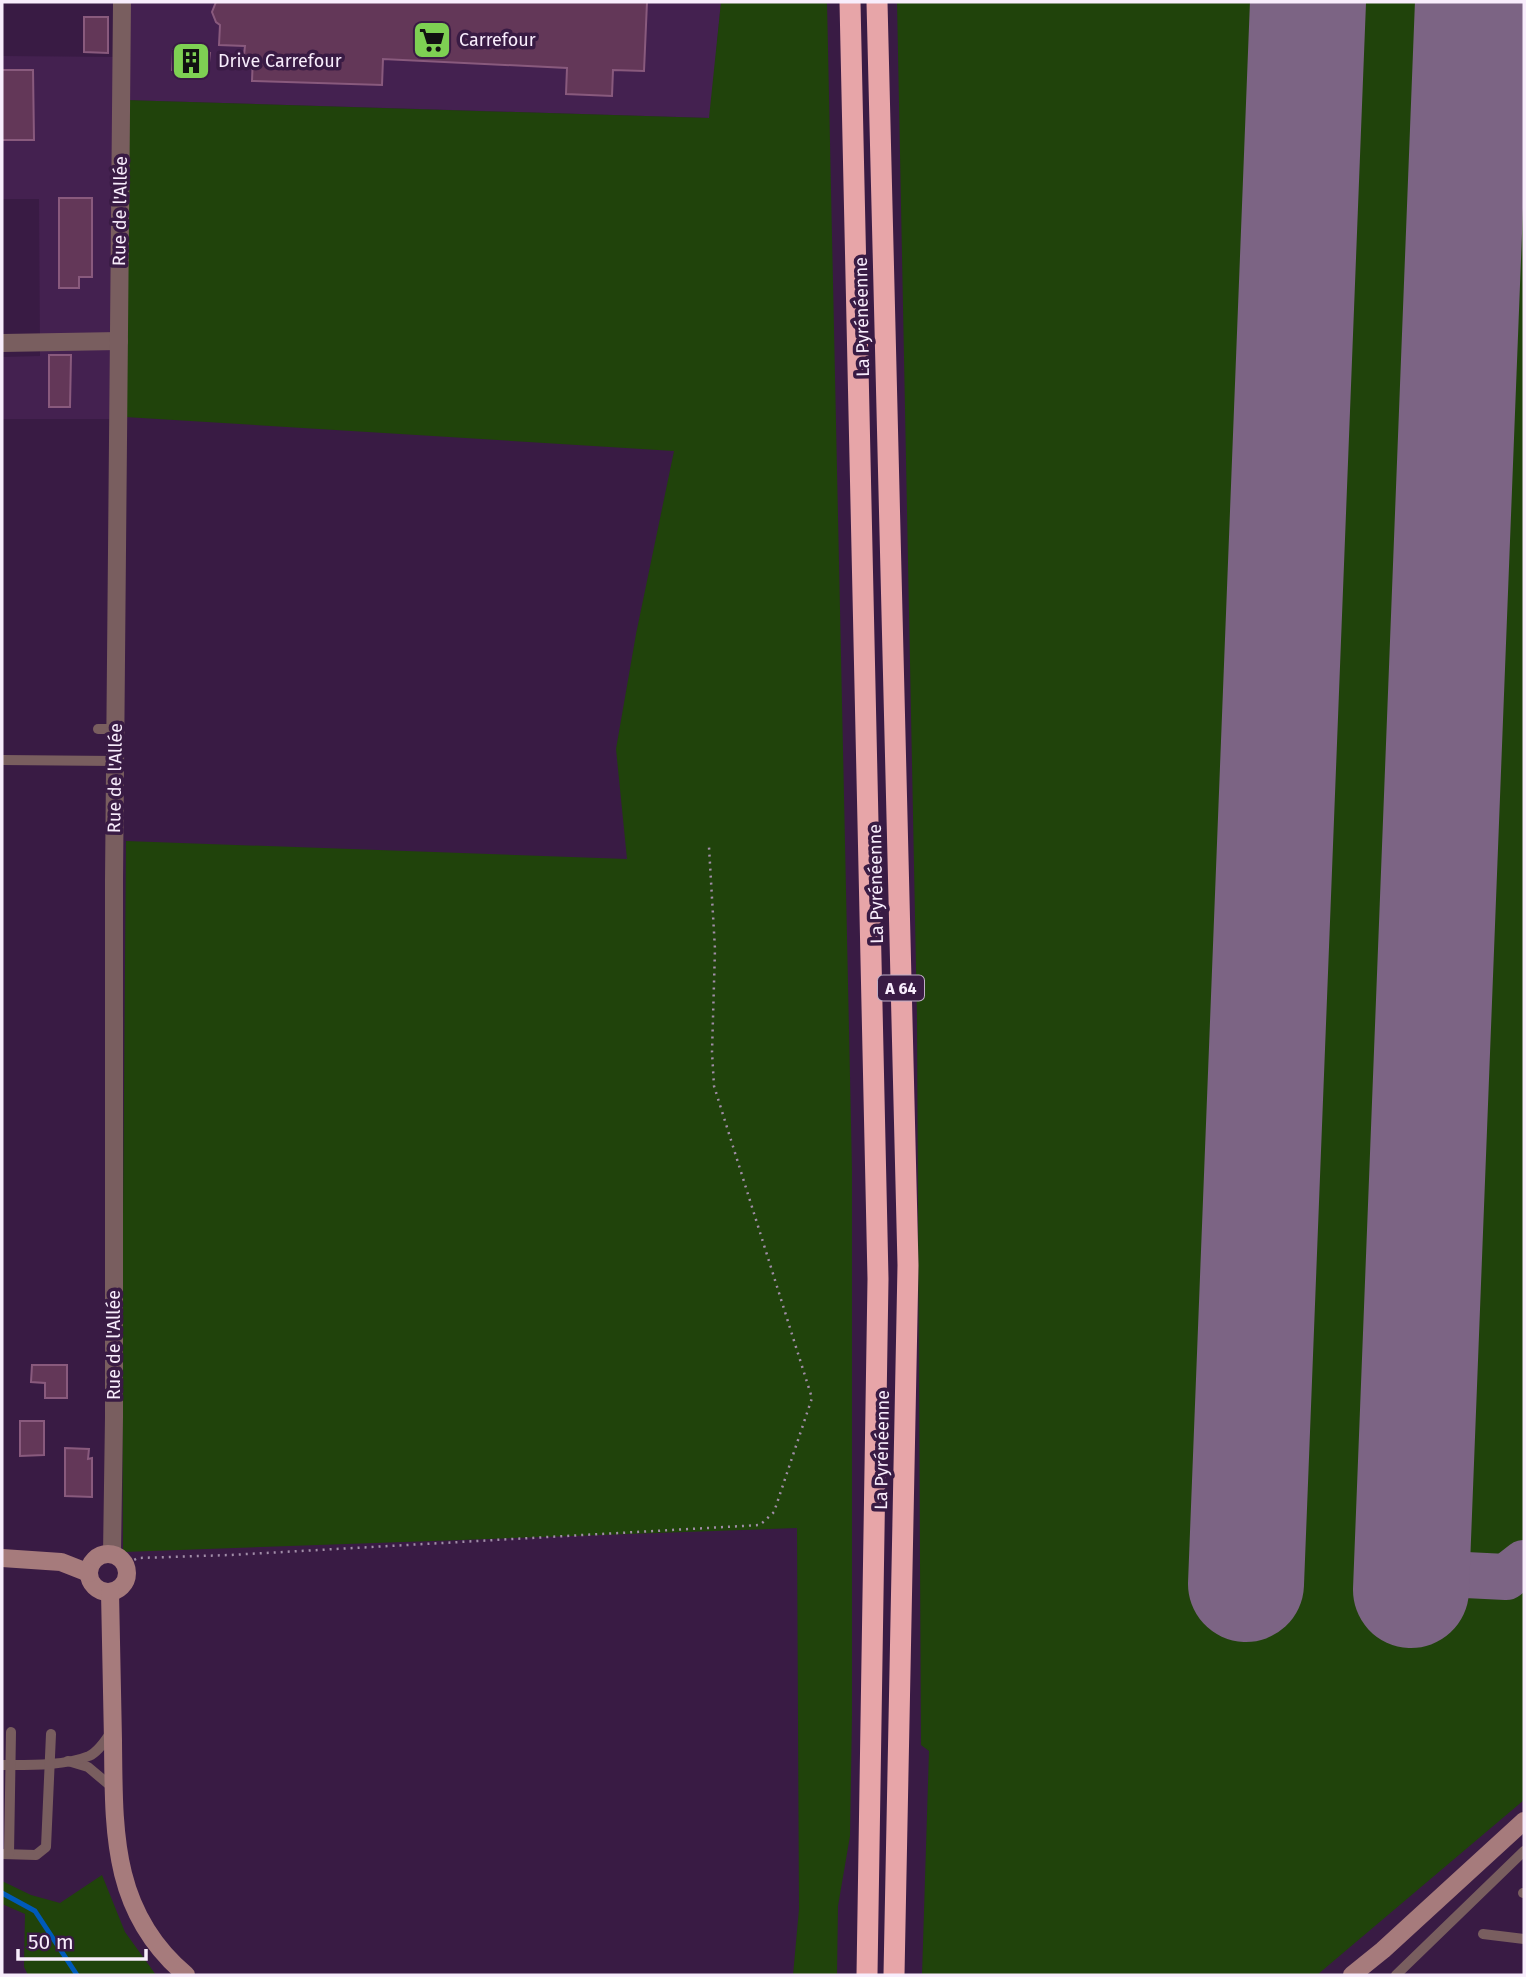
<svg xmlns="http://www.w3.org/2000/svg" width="1526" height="1977" font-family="'Fira Sans',sans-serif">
	<rect width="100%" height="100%" fill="#391b44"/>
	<path fill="#442150" d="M125,2H721L710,118L124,100L110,419H2V357L40,356L39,199H2V56L124,57Z"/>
	<g fill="#20430b">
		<path d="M721,2H827L852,1170V1716L850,1836L838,1906L837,1975H793L799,1909L797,1528L123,1552L122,1340L126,841L627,859L616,749L636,634L674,451L125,417L124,100L709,118Z"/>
		<path d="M897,2H1524V1800L1317,1975H922L929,1751L921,1745L917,1018Z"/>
		<path d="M102,1875L125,1932L156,1975H28L24,1967L25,1914L2,1904V1881L31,1895L60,1903Z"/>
	</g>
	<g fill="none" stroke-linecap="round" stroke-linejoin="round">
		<path stroke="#005ab9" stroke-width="5" d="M2,1893L35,1911L77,1975"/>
		<path stroke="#7c6484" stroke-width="46" d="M1425,1573L1506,1577L1524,1563"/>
		<g stroke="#7c6484" stroke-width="116">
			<path d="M1246,1584L1308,2"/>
			<path d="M1411,1590L1473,2"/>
		</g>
	</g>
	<g fill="#633758" stroke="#895a7d" stroke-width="2">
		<path d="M216,2H647L644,71L613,70L612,96L566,94L567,68L383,59L382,85L252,81L253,55H244L245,46L219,45L220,25L216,22L212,12Z"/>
		<path d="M84,17H108V53L84,52Z"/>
		<path d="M173,50L210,53L208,72L172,70Z"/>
		<path d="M2,70H33L34,140H2Z"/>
		<path d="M59,198H92V277H79V288H59Z"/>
		<path d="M49,355H71L70,407H49Z"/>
		<path d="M32,1365H67V1398H45V1383L31,1382Z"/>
		<path d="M20,1421H44V1455L20,1456Z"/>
		<path d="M65,1448L89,1449L88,1459L92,1458V1497L65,1496Z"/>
	</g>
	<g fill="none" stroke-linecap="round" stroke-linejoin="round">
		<path stroke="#a18da8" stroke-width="2.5" stroke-dasharray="2 5" stroke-linecap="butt" d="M128,1563L138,1558L230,1555L760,1525L774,1512L812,1398L714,1086L712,1052L715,949L709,847"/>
		<g stroke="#795e5f" stroke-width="10">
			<path d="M98,729H115"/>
			<path d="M2,760L115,761"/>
			<path d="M68,1761L88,1767L113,1788"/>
			<path d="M2,1765C28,1765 65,1766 89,1756C98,1752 106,1740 111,1732"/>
			<path d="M2,1854L36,1855L46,1847L51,1734"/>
			<path d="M9,1854L11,1732"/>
			<path d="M1523,1893H1524"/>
			<path d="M1483,1934L1524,1939"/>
			<path d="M1396,1975L1524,1851"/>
		</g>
		<g stroke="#795e5f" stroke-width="18">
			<path d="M2,343L119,341"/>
			<path d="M112,1554L114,1417V880L122,2"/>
		</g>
		<g stroke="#a67b7c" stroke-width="18">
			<circle cx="108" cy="1573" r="19"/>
			<path d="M2,1558L61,1562L89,1573"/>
			<path d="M110,1592C111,1642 112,1691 113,1741C114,1831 111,1912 186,1975"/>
			<path d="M1352,1975L1383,1950L1524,1821"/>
		</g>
		<g stroke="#e7a5a8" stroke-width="21">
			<path d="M850,2L878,1279L867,1975"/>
			<path d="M877,2L908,1265L894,1975"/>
		</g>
	</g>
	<defs>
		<g id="supermarket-square" transform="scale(2.0125)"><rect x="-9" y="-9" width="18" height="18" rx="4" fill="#7ed053" stroke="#391b44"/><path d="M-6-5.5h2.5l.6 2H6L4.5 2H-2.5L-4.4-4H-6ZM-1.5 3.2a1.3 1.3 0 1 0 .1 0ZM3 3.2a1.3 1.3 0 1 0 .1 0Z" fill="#111"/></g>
		<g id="building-square" transform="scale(2.0125)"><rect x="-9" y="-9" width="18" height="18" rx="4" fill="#7ed053" stroke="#391b44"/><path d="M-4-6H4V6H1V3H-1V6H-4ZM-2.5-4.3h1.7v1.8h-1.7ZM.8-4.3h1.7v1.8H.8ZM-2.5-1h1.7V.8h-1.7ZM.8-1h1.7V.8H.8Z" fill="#111"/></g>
	</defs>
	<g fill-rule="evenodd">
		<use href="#supermarket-square" x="432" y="40"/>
		<use href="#building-square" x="191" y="61"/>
	</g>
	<g text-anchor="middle" stroke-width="7" stroke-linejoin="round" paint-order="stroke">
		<rect fill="#391b44" stroke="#bfaec5" stroke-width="2" x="878" y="975.5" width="46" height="25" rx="5"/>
		<g font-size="16" font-weight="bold" fill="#f8edfc">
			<text x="901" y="994">A 64</text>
		</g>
		<g font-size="18" fill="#f8edfc" stroke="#391b44" text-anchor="start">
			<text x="459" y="46">Carrefour</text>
			<text x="218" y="67">Drive Carrefour</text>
		</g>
		<g font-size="18" fill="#f8edfc" stroke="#391b44">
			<text transform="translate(120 211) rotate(-89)" y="6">Rue de l'Allée</text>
			<text transform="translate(862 317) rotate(-91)" y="6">La Pyrénéenne</text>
			<text transform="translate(115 778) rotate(-89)" y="6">Rue de l'Allée</text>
			<text transform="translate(876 884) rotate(-91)" y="6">La Pyrénéenne</text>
			<text transform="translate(114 1345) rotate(-90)" y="6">Rue de l'Allée</text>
			<text transform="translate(882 1450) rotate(-89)" y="6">La Pyrénéenne</text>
		</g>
	</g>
	<rect width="1526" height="1977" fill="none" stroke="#f8edfc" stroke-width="7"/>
	<path d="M18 1949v10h128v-10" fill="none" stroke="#f8edfc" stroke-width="3.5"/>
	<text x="28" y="1949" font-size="21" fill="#f8edfc" stroke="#391b44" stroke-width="5" paint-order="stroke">50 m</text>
</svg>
